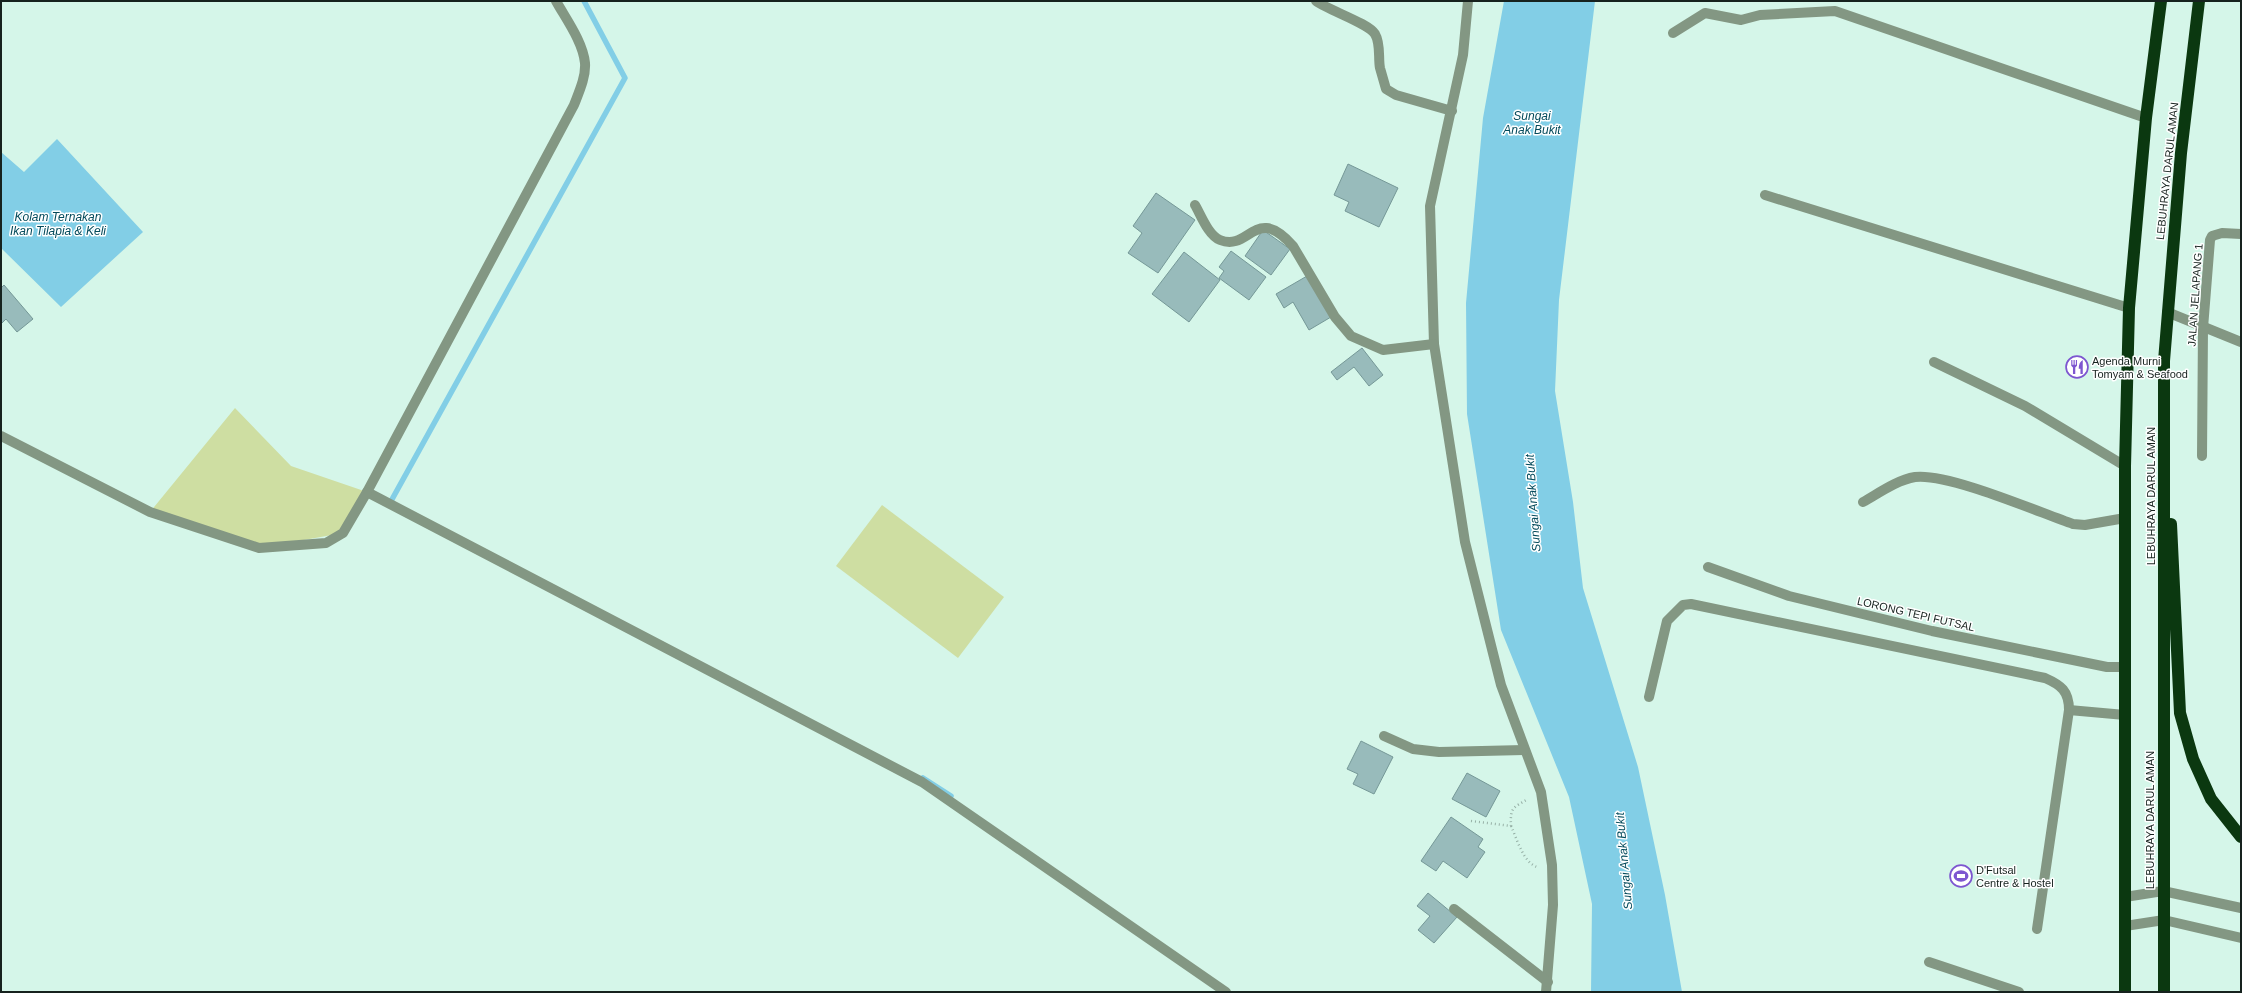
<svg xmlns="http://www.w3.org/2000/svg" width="2242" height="993" font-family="Arial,sans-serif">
	<rect width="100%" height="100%" fill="#d5f6e9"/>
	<g fill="#cedea2">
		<path d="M235,408L291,466L367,492L343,533L259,548L150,512Z"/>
		<path d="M882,505L1004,597L958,658L836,566Z"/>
	</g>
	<g fill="#82cee6">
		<path d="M1504,1H1595L1559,300L1555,391L1573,502L1583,588L1638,767L1665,895L1682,992H1591L1592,904L1569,797L1501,630L1467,414L1466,303L1483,118Z"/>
		<path d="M57,139L143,232L61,307L1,248V152L24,172Z"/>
	</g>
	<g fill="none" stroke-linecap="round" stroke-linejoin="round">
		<g stroke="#82cee6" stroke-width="5.5">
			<path d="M393,504L390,503L625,78L584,1"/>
			<path d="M923,778L951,796"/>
		</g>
	</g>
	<g fill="#98bbbb" stroke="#759897">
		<path d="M1348,164L1398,188L1379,227L1345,211L1349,202L1334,195Z"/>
		<path d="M1156,193L1195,220L1158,273L1128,253L1142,233L1133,226Z"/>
		<path d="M1263,230L1290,249L1271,275L1245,256Z"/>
		<path d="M1231,251L1266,277L1249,300L1219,278L1224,271L1219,267Z"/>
		<path d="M1184,252L1220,280L1189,322L1152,294Z"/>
		<path d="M1307,276L1331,317L1309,330L1293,302L1284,308L1276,294Z"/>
		<path d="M4,285L33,319L17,332L6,319L1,324V288Z"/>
		<path d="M1362,348L1383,375L1369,386L1354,367L1337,380L1331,372Z"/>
		<path d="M1361,741L1393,757L1374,794L1353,784L1358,774L1347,769Z"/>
		<path d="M1467,773L1500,791L1486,817L1452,799Z"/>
		<path d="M1451,817L1483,839L1478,847L1485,852L1467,878L1443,861L1436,871L1421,861Z"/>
		<path d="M1428,893L1457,917L1434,943L1418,930L1430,916L1417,906Z"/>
	</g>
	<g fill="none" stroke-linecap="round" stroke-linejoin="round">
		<g stroke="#97b1a7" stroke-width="2.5" stroke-dasharray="1 3" stroke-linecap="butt">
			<path d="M1471,821L1511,826C1510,807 1513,808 1528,799"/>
			<path d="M1511,826C1517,839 1523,862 1537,867"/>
		</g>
		<g stroke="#839783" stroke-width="10">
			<path d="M556,1C566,19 583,42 585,63C586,77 579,92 574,105L367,492L922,782L1226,992"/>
			<path d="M1316,1C1330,11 1368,23 1375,34C1381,44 1378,58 1380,68C1382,75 1384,82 1386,89L1396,95L1452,111"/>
			<path d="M1468,1L1463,55L1430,206L1434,344L1465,542L1501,685L1541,792L1552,865L1553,905L1546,992"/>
			<path d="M1673,33L1705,13L1741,20L1760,15L1835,11L2146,118"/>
			<path d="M1765,195L2129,308"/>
			<path d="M1195,205C1201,215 1208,235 1220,240C1250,252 1255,203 1293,246L1335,317L1351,336L1383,350L1434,344"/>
			<path d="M2167,312L2241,342"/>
			<path d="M1934,362L2025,406L2125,466"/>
			<path d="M1,436L150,512L259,548L326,543L343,533L367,492"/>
			<path d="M2202,456L2203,328L2210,240L2212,236L2222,233L2241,234"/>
			<path d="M1863,502C1879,493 1897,480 1915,477C1949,473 2038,512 2073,524L2085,525L2125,518"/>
			<path d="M1708,567L1789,596L1932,631L2107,667H2124"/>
			<path d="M1649,697L1667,621L1683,605L1691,604L2045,678C2061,685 2069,691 2069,710L2037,929"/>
			<path d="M2069,710L2125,715"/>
			<path d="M1384,736L1413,749L1439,752L1524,750"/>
			<path d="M2125,897L2163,891L2241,908"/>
			<path d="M1454,909L1548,982"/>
			<path d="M2125,926L2164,920L2241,938"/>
			<path d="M1929,962L2019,992"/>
		</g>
		<g stroke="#0b3810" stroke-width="12">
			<path d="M2171,524L2180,713L2193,759L2211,799L2241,837"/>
			<path d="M2125,992V466L2129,308L2146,118L2161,1"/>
			<path d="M2164,992V361L2181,153L2199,1"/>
		</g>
	</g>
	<defs>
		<g id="restaurant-ring" transform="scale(1.15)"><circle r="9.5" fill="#fff" stroke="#7d56d0" stroke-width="1.5"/><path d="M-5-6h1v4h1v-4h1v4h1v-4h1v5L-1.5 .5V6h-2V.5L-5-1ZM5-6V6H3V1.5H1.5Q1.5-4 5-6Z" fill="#7d56d0"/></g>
		<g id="stadium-ring" transform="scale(1.15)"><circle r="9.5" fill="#fff" stroke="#7d56d0" stroke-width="1.5"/><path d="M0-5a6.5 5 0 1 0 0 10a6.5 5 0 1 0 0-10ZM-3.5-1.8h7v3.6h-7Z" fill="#7d56d0"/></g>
	</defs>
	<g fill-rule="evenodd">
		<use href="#restaurant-ring" x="2077" y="367"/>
		<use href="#stadium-ring" x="1961" y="876"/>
	</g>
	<g text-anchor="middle" stroke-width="3" stroke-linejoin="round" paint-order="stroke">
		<g font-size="11" fill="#16221e" stroke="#fff">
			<text transform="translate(2167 171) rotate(-84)" y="4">LEBUHRAYA DARUL AMAN</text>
			<text transform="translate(2195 295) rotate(-86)" y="4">JALAN JELAPANG 1</text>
			<text transform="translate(2151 496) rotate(-90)" y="4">LEBUHRAYA DARUL AMAN</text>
			<text transform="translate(1916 614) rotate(13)" y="4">LORONG TEPI FUTSAL</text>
			<text transform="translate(2150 820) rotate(-90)" y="4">LEBUHRAYA DARUL AMAN</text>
		</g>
		<g font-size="11" fill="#16221e" stroke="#fff" text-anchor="start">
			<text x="2092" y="365">Agenda Murni<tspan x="2092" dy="13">Tomyam &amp; Seafood</tspan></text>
			<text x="1976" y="874">D'Futsal<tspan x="1976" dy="13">Centre &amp; Hostel</tspan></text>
		</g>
		<g font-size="12" font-style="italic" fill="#034a5b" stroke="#fff">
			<text x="1532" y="120">Sungai<tspan x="1532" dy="14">Anak Bukit</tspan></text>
			<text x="58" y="221">Kolam Ternakan<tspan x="58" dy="14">Ikan Tilapia &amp; Keli</tspan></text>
			<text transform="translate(1533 503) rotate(-94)" y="4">Sungai Anak Bukit</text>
			<text transform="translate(1624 861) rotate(-95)" y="4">Sungai Anak Bukit</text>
		</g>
	</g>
	<rect width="2242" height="993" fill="none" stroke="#16221e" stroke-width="4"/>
</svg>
